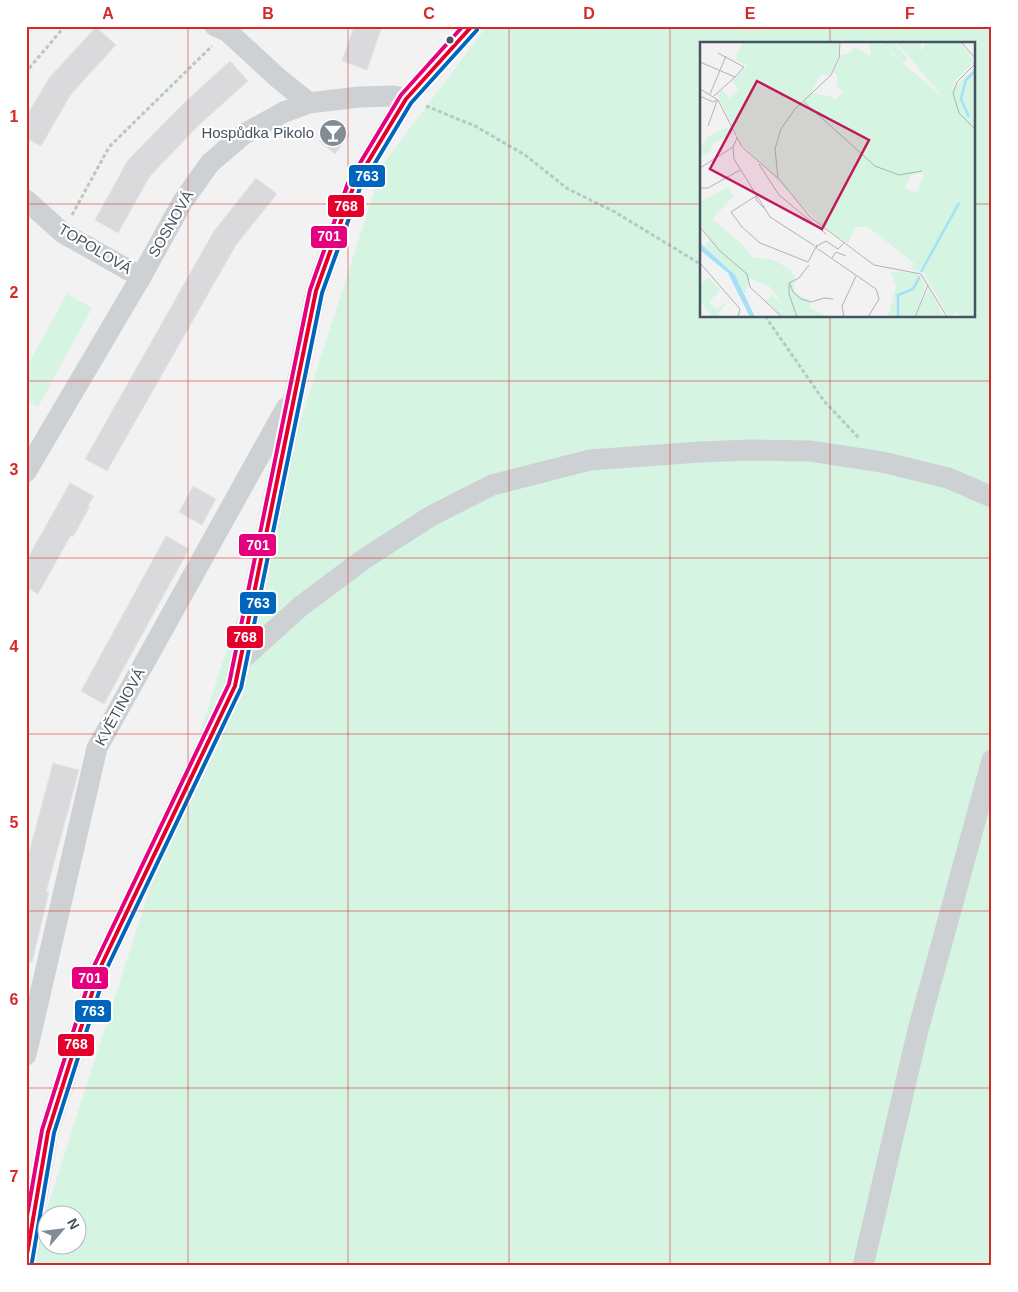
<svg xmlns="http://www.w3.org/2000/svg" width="1018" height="1292" font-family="Helvetica,sans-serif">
	<rect width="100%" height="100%" fill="#f3f2f2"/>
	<g fill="#d5f4e2" fill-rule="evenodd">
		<path d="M487,26H992V1266H37L41,1227L383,164ZM702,44H974V316H702ZM48,1214H78V1244H48Z"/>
		<path d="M67,294L92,308L38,407L26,400V368Z"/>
	</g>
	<g fill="#dadadd" stroke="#e4e4e5">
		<path d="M354,26H382L367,70L342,61Z"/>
		<path d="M96,27L116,45L71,94L41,146L26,138V117L49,78Z"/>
		<path d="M230,61L248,81L199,125L150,176L118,233L95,220L128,160L182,105Z"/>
		<path d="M335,122L350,134L335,154L319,141Z"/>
		<path d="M256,178L277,194L236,245L107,471L85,459L214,231Z"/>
		<path d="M70,483L94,496L88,505L90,506L73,537L71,535L38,594L26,587V561Z"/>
		<path d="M193,486L216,499L202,525L179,512Z"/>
		<path d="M166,536L189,549L104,704L81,691Z"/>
		<path d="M53,763L79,770L46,892H49L32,962H26V864Z"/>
	</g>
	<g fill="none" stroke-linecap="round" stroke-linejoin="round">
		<g stroke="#bac8c4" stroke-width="3" stroke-dasharray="4 2.5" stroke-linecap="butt">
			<path d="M26,74L31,66L65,26"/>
			<path d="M426,106L475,126L525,155L568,189L615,212L702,265"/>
			<path d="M72,215L109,147L212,46"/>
			<path d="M765,316L824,401L859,438"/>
		</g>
		<g stroke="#ced1d3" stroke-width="21">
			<path d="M215,26L227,31L278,78L309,103"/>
			<path d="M26,200L63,233L141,277"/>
			<path d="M26,472L141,277L183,201L210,163L244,134L284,112L309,103L359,97L394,96L406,99"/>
			<path d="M241,660L301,606L364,559L431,516L492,485L590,460L700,452L750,450L810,451L882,462L948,478L992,497"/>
			<path d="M26,1055L97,748L286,408"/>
			<path d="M26,1261L48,1132L100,968L235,686L316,291L354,185L406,99L472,26"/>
			<path d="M863,1266L918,1030L992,760"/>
		</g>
		<g stroke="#fff" stroke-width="8">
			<path id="bus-1" d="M26,1260L48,1132L100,968L235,686L316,291L354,185L406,99L472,26"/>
		</g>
		<g stroke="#fff" stroke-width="8">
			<path id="bus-2" d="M32,1262L54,1133L106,970L241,688L322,293L360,188L411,103L477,30"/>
		</g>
		<g stroke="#fff" stroke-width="8">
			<path id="bus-3" d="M26,1222L42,1130L94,966L229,684L310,290L348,183L401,95L463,26"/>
		</g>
		<use href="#bus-1" stroke="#e4002b" stroke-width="4"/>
		<use href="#bus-2" stroke="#0065bd" stroke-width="4"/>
		<use href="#bus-3" stroke="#e5007d" stroke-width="4"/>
	</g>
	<path fill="none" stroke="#d62828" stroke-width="1" stroke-opacity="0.55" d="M188,26V1266M348,26V1266M509,26V1266M670,26V1266M830,26V44M26,204H702M974,204H992M830,316V1266M26,381H992M26,558H992M26,734H992M26,911H992M26,1088H992"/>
	<defs>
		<g id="bar-disc" transform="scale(1.4375)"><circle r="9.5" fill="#838b94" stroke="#fff"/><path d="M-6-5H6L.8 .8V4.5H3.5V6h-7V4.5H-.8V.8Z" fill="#fff"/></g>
	</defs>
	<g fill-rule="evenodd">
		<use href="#bar-disc" x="333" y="133"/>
	</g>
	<circle fill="#465362" stroke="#fff" stroke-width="2" cx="450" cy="40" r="4.5"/>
	<g text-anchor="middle" stroke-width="4.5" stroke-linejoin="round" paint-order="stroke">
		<g font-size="15" fill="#465362" stroke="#fff" text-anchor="end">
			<text x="314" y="138">Hospůdka Pikolo</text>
		</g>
		<g font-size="15" fill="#465362" stroke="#fff">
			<text transform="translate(171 224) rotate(-60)" y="5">SOSNOVÁ</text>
			<text transform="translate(95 249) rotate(31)" y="5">TOPOLOVÁ</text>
			<text transform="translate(120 707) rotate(-61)" y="5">KVĚTINOVÁ</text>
		</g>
	</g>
	<g transform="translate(700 42)">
		<rect width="275" height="275" fill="#f3f2f2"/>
		<path d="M43,0H140L136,22L129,34L122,32L110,51L130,54L136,58L143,49L137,45V33L133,30L138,23L140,13L147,12L155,5L171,14L169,0L183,3L181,0H194L208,17L203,21L189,7L191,11L243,55L196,0H221V10L226,0H258L269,11L274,21L255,39L251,49L275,26V275H261L256,270L249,275L223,230L211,227L214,221L168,185H155L148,202L118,180L42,102L17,53L22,48L29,56L39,47L32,39L47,24L35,17ZM224,130L217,151L205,146L211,133ZM30,84L33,92L13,101L10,111L0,114V106L9,94ZM28,145L34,154L12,177L40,200L52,215L73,218L90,227L96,237L94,248L101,255L110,257V266L128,275H93L89,270L92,275H83L66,259L72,253L82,261L69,244L49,236L45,252L35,233L4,204L11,197L0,183V160ZM191,230L216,231L226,242L214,275H188L196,244ZM8,235L20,247L9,261L17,267L28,258L16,275H11L0,258V243ZM229,246L241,270L245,275H215Z" fill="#d5f4e2" fill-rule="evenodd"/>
		<path d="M0,201L35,233L55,275H50L28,231L0,208Z" fill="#a5e1f6"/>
		<path fill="none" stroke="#a5e1f6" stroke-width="2.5" d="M269,75L261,57L266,38L275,29M221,230L259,161M198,275V253L213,247L220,234"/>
		<path fill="none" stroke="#aeb2b8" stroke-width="1" d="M261,0L275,16M18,11L44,25L35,35M0,20L35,35L14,54M275,22L257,40L253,51L259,71L275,87M0,47L18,58L42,105L80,138L110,175L174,223L221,232L247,275M10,52L26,14M0,54L13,60L17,58M104,60L175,124L199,133L222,129M8,84L17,59M37,96L33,105L34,117L70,175L115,204M59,122L79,153L126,192M0,126L33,105M78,136L75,107L81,87L95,67L131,33L139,16L140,0M0,146H8L40,128M66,168L56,158V154L31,170L42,185L60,201L108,220L117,203L116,207M0,185L20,209L47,232L50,245L82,275M117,204L126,199L138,207L144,201M118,207L176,247L179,257L168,275M132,216L136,210L146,214M0,221L40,267L38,275M90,242L93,250L101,257L111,260L124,256L133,257M97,275L89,252V241L99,236L109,223M144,275L142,264L156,234M215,275L228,243"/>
		<path fill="#c2185b" fill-opacity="0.15" stroke="#c2185b" stroke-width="2.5" d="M57,39L169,98L122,187L10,127Z"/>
		<rect width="275" height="275" fill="none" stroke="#465362" stroke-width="2.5"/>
	</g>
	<g stroke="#fff" stroke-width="2">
		<rect x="348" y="164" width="38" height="24" rx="5" fill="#0065bd"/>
		<rect x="327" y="194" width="38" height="24" rx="5" fill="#e4002b"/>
		<rect x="310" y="225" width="38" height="24" rx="5" fill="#e5007d"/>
		<rect x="238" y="533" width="39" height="24" rx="5" fill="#e5007d"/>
		<rect x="239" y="591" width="38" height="24" rx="5" fill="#0065bd"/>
		<rect x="226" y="625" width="38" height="24" rx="5" fill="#e4002b"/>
		<rect x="71" y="966" width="38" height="24" rx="5" fill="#e5007d"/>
		<rect x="74" y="999" width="38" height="24" rx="5" fill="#0065bd"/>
		<rect x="57" y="1033" width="38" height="24" rx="5" fill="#e4002b"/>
	</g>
	<g font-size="14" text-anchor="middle" font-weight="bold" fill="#fff">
		<text x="367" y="181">763</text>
		<text x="346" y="211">768</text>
		<text x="329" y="241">701</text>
		<text x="258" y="550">701</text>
		<text x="258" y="608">763</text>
		<text x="245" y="642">768</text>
		<text x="90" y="983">701</text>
		<text x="93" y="1016">763</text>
		<text x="76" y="1049">768</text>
	</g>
	<rect width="1018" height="1292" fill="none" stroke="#ffffff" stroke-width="55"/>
	<g transform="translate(62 1230) rotate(62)"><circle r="24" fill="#ffffff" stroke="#b5bac0"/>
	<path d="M0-4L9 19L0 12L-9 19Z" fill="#838b94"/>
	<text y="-8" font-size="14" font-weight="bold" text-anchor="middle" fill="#465362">N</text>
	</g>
	<rect x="28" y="28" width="962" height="1236" fill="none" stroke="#d62828" stroke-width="2"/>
	<g font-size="16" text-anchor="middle" font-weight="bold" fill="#d62828">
		<text x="108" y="19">A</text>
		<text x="268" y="19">B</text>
		<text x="429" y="19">C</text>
		<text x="589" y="19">D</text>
		<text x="750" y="19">E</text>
		<text x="910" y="19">F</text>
		<text x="14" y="122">1</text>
		<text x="14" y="298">2</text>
		<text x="14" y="475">3</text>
		<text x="14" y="652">4</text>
		<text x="14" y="828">5</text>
		<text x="14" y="1005">6</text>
		<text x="14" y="1182">7</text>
	</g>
</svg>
